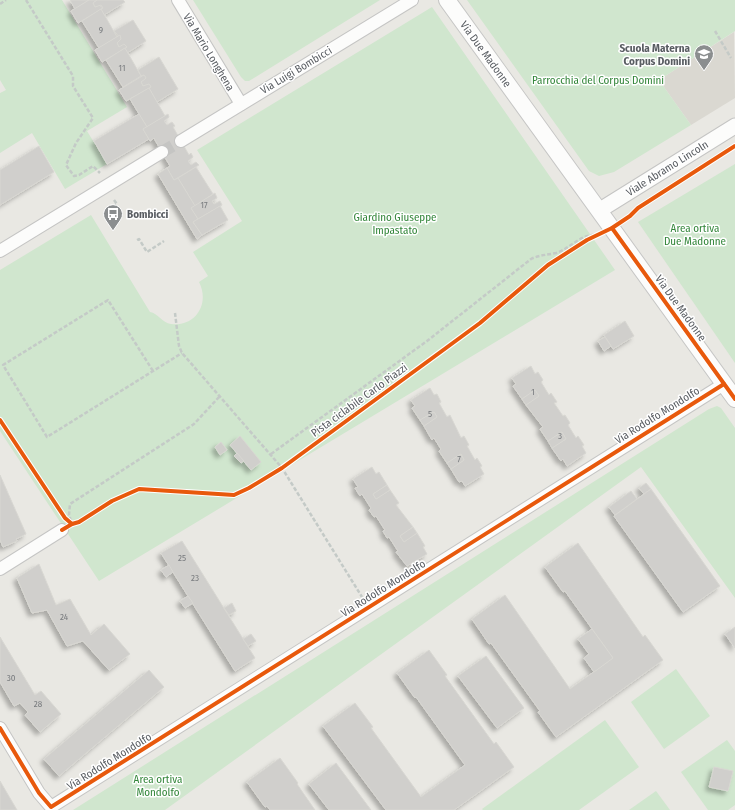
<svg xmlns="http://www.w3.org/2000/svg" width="735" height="810" font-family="'Fira Sans Condensed',sans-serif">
	<defs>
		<filter id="shadow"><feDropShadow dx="-3.5" dy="3.5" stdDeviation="2" flood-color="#0004"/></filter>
	</defs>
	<rect width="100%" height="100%" fill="#e9e8e3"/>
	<path fill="#dad8d1" d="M734,32L735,98L691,125L659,80Z"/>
	<g fill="#d0e6ce">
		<path d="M0,0H62L127,107L87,131L107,164L65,189L32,133L0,153V93L6,90L0,80Z"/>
		<path d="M193,0H380L249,81H245L241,77Z"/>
		<path d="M467,0H735V31L659,80L691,125L614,172L599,176L589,171Z"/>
		<path d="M432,7L615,270L99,581L0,431V270L91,215L150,312C158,313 162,323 171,324C196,327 210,303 199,282L208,276L193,252L242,221L197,150Z"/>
		<path d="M735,164V363L638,222Z"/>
		<path d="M717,406L721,408L735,428V598L641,467L165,810H73L709,409Z"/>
		<path d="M676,669L710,716L664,749L631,702Z"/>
		<path d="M605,720L639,767L579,810H483L482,809Z"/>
		<path d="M727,740L735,751V805L728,810H708L681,772Z"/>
		<path d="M656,791L670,810H629Z"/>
	</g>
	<g fill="#d0cfcc" stroke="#d8d7d2" filter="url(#shadow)">
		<path d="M70,0H89L75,9Z"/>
		<path d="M89,0H97L93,3L95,7L99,5L103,8L78,23L71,11Z"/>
		<path d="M123,0L125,2L104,15L101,9L103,8L101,5L95,7L93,3L97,0Z"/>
		<path d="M101,9L117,37L99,48L82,21Z"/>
		<path d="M133,20L146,41L127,53L125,48L127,47L125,45L119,47L117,43L121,39L114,31Z"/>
		<path d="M120,35L121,39L117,43L119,47L124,44L127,47L102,62L95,50Z"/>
		<path d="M125,48L141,76L123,87L106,60Z"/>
		<path d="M159,57L178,89L157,102L149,88L151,87L149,84L143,86L141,82L146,78L144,75L141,76L138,70Z"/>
		<path d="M144,75L146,78L141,82L143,86L149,84L151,87L126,101L119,90Z"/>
		<path d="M149,88L165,116L147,127L130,99Z"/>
		<path d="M139,114L147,127L143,129L149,139L107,164L94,141Z"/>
		<path d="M168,114L169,117L164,121L167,125L172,122L175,126L173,127L189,155L191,153L193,157L188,161L191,165L196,162L199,165L174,180L167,168L170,166L155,140L154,138L150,141L143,129Z"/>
		<path d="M39,146L54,172L0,205V170Z"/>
		<path d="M196,167L213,194L195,206L178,178Z"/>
		<path d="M167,168L174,180L178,178L195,206L191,208L198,219L193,222L202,235L197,239L158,174Z"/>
		<path d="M215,193L217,198L212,201L214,204L220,201L222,205L198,219L191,208Z"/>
		<path d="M220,206L228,220L202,235L193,222Z"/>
		<path d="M625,321L634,336L613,349L604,335Z"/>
		<path d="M605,337L611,346L604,351L598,341Z"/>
		<path d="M531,366L535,374L538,372L543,380L541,382L549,395L551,393L557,402L554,403L563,416L565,415L570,423L568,425L576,438L578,436L584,445L582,446L586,453L567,466L563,459L561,461L552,448L566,439L562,432L548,441L540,429L543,427L526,405L539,396L535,390L522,399L513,386L516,384L512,378Z"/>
		<path d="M430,388L434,395L437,394L441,402L439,403L447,417L450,415L461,438L464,436L469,445L467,446L475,460L477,458L482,466L480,467L484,474L465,486L462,481L459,482L451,469L464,460L461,454L447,463L439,451L441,449L434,438L432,440L424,426L437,417L434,412L420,420L412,408L415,406L411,400Z"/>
		<path d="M535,390L539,396L526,405L522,399Z"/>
		<path d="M434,412L437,417L424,426L420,420Z"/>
		<path d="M562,432L566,439L552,448L548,441Z"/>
		<path d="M240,436L261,462L251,470L230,445Z"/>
		<path d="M221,442L227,450L220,455L215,447Z"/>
		<path d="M237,453L244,461L241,463L234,456Z"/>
		<path d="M461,454L464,460L451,469L447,463Z"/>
		<path d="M372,467L376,474L379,472L387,485L373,494L376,499L390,490L399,503L396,505L413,527L400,536L404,542L417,533L425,546L423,547L427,554L407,566L396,552L398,551L389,537L387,538L383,531L385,530L376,516L374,517L369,510L371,508L362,494L360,496L355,488L358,487L353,479Z"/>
		<path d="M0,475L26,534L16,539L17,541L3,547L0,540Z"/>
		<path d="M646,483L651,489L644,494L639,488Z"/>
		<path d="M387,485L390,490L376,499L373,494Z"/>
		<path d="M651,489L720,586L683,612L614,516Z"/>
		<path d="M631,491L637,499L615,515L609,507Z"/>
		<path d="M413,527L417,533L404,542L400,536Z"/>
		<path d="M182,541L255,658L235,671L161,553Z"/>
		<path d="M578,543L643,637L645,635L663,660L556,737L538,712L540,711L491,643L489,644L472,619L505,595L570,689L613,658L565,591L563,592L545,567Z"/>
		<path d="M39,564L56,605L70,599L91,635L104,624L130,654L109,670L83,641L67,646L47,610L32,613L17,578Z"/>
		<path d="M169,565L173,572L166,577L161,570Z"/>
		<path d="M188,596L193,603L185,608L180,601Z"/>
		<path d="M232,603L236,611L229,615L224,608Z"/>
		<path d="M735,627V648L725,634Z"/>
		<path d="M592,629L613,658L594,672L584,658L589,654L578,639Z"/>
		<path d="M251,634L256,641L248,646L243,639Z"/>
		<path d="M0,637L35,695L41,691L61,714L40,732L25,715L28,712L20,703L14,706L0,682Z"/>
		<path d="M429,650L447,675L445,676L494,744L496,742L514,767L454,810H386L323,726L355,703L373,727L371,728L421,797L465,765L416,697L415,698L397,673Z"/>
		<path d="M486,656L524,708L497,728L458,676Z"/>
		<path d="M149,670L164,687L59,776L44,759Z"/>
		<path d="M280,758L298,783L297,784L315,810H270L267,806L265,807L247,782Z"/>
		<path d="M336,763L371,810H329L309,784Z"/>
		<path d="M714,767L733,771L728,791L709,787Z"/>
		<path d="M0,781L17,810H0Z"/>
	</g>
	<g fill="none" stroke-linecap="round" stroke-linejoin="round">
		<path stroke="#c5c5c3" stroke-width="12" stroke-dasharray="12 6" stroke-linecap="butt" d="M162,152L181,141"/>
		<g stroke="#c5c5c4" stroke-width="14">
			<g id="minor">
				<path d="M178,0L241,104"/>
				<path d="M181,141L412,0"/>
				<path d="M0,251L162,152"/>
				<path d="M0,569L62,530"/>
				<path d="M0,728L39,793L51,807L724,384"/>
			</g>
		</g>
		<g stroke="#c5c5c4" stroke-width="17">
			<path id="tertiary" d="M600,210L735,126"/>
		</g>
		<g stroke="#c6c6c5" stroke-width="18">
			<path id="secondary" d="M447,0L735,399"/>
		</g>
		<g stroke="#c4cac7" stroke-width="2.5" stroke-dasharray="4 2" stroke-linecap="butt">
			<path d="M26,0L73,76V86L93,118L76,143L66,165L74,176L79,175L93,166L100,173"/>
			<path d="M0,4L6,0"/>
			<path d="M715,31L731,58"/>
			<path d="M114,200L117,204L115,205"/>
			<path d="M137,240L139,239L147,252L164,241"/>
			<path d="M175,313L179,346L182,353L282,468L362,597"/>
			<path d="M153,371L108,300L3,365L47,437L182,353"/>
			<path d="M271,454L427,341L531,259C539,255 547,255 556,253C572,248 580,233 599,235"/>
			<path d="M71,521L69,515L70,504L194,424L220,396"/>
		</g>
		<use href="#minor" stroke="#fcfcfb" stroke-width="12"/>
		<use href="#tertiary" stroke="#fcfcfb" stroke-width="15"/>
		<use href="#secondary" stroke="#fcfcfb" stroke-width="16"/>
		<g stroke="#fff" stroke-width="6">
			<g id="cycleway">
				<path d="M612,228L735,399"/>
				<path d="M0,420L65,518L72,524"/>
				<path d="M62,530L72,524L79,522L112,501L139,489L234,495L249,488L282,468L446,348L480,323L548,265L587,240L612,228L630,216L638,208L735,146"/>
				<path d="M0,728L39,793L51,807L724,384"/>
			</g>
		</g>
		<use href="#cycleway" stroke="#e8590c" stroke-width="4"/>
	</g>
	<defs>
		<g id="school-pin" transform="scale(1)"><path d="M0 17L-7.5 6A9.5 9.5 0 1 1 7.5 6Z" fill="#8b8e8f" stroke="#fff"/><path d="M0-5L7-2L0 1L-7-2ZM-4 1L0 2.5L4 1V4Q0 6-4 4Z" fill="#fff"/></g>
		<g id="bus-pin" transform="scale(1)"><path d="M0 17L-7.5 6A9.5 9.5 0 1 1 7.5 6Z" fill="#8b8e8f" stroke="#fff"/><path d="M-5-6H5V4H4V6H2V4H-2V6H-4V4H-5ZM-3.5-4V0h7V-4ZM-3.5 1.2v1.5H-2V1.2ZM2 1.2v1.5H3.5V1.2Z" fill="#fff"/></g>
	</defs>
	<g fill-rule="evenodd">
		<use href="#school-pin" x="704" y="54"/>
		<use href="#bus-pin" x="113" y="214"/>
	</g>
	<g text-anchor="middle" stroke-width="3" stroke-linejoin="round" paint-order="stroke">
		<g font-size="9" fill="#787b7e">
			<text x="101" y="33">9</text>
			<text x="122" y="71">11</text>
			<text x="204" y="208">17</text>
			<text x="533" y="395">1</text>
			<text x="430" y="417">5</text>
			<text x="560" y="439">3</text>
			<text x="459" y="462">7</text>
			<text x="182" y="561">25</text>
			<text x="195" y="581">23</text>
			<text x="64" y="620">24</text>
			<text x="11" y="681">30</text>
			<text x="38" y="707">28</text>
		</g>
		<g font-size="11" font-weight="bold" fill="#595d62" stroke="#fff" text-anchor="end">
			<text x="690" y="52">Scuola Materna<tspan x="690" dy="13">Corpus Domini</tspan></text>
			<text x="127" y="218" text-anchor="start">Bombicci</text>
		</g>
		<g font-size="11" fill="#595d62" stroke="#fff">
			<text transform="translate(209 52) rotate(59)" y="4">Via Mario Longhena</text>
			<text transform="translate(486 54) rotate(54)" y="4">Via Due Madonne</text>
			<text transform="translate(296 70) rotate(-31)" y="4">Via Luigi Bombicci</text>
			<text transform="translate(667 168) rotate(-32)" y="4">Viale Abramo Lincoln</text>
			<text transform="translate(681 308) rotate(54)" y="4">Via Due Madonne</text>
			<text transform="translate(359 400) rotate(-36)" y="4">Pista ciclabile Carlo Piazzi</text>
			<text transform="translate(657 415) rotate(-32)" y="4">Via Rodolfo Mondolfo</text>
			<text transform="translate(383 588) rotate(-32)" y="4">Via Rodolfo Mondolfo</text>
			<text transform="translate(109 761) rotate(-32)" y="4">Via Rodolfo Mondolfo</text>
		</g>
		<g font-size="11" fill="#33863a" stroke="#fff">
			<text x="598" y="84">Parrocchia del Corpus Domini</text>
			<text x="395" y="221">Giardino Giuseppe<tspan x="395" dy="13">Impastato</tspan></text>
			<text x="695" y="232">Area ortiva<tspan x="695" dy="13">Due Madonne</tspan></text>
			<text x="158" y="783">Area ortiva<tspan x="158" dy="13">Mondolfo</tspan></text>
		</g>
	</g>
</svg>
